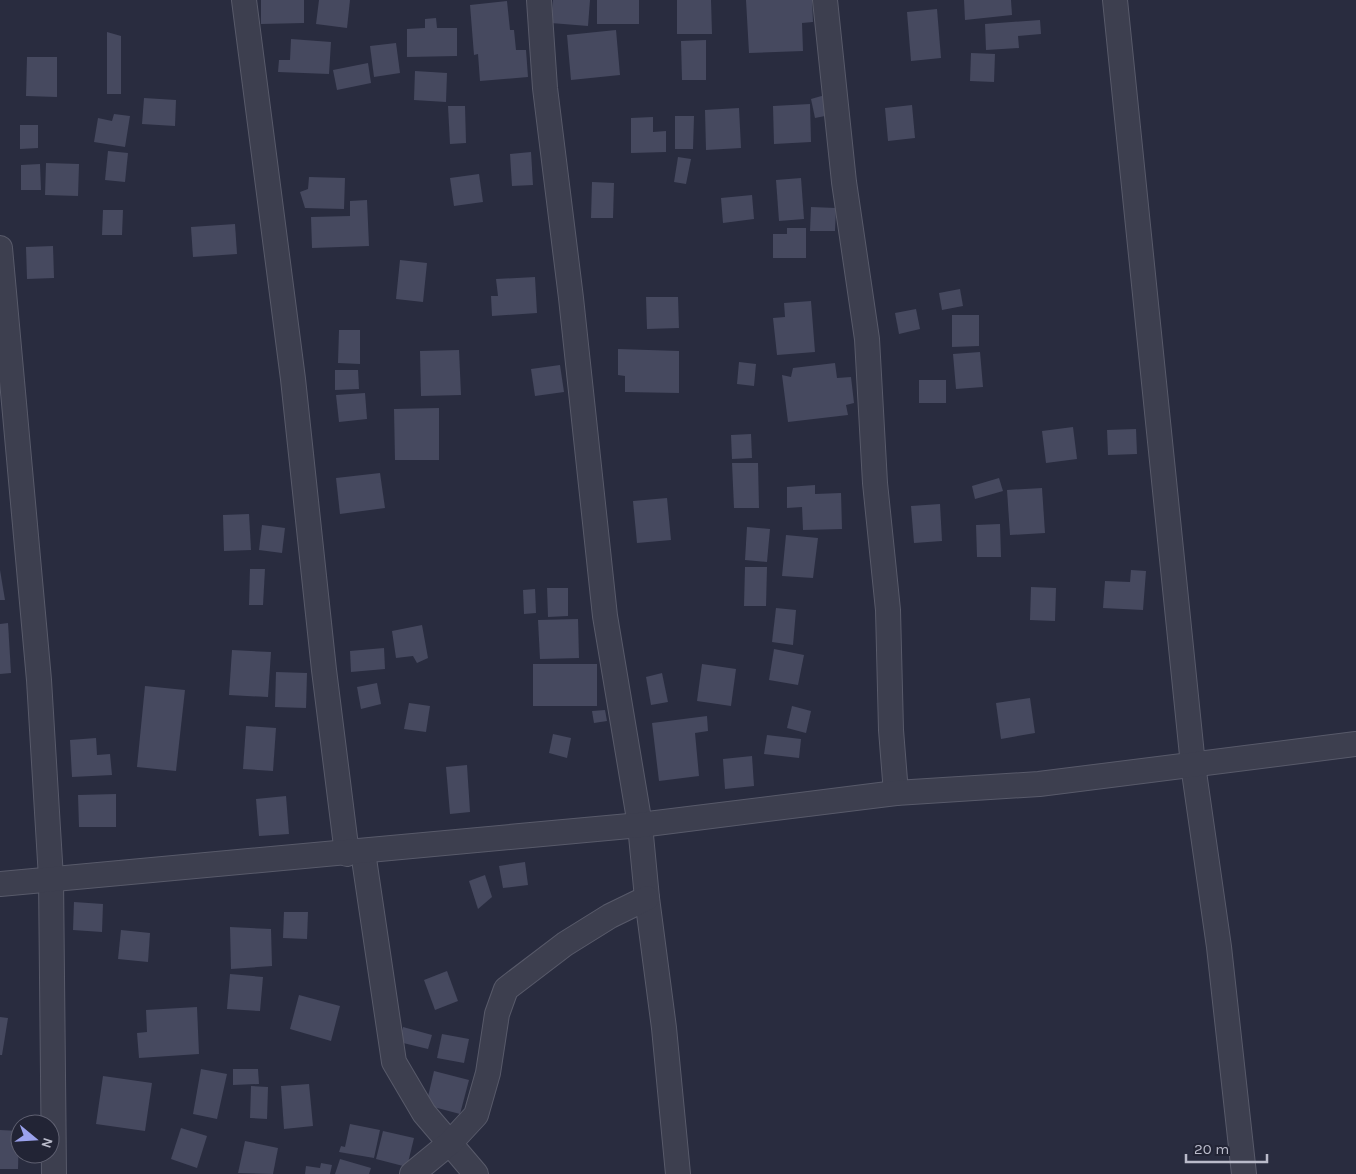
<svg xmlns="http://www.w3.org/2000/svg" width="1356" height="1174" font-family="Karla,sans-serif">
	<rect width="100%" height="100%" fill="#292c3f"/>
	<g fill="#46495f">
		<path d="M261,0H304V23L261,24Z"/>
		<path d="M319,0H350L347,28L316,24Z"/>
		<path d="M553,0H590L588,26L551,23Z"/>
		<rect x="597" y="0" width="42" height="24"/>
		<path d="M677,0H711L712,34H677Z"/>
		<path d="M746,0H812L813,22L802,23L803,51L749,53Z"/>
		<path d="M964,0H1011L1012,15L965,20Z"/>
		<path d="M507,1L510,30H514L516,50H526L528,77L480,81L478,54L474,55L470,5Z"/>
		<path d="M937,9L941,58L911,61L907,12Z"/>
		<path d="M436,18L437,28H457V56L407,57V29L425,28V19Z"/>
		<path d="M1040,20L1041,34L1018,36L1019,48L986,50L985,24Z"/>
		<path d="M616,30L620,75L571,80L567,35Z"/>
		<path d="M107,32L121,36V94H107Z"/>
		<path d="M291,39L331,42L329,74L278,72L279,60H290Z"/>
		<path d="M706,40V80H682L681,41Z"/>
		<path d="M396,43L400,73L374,77L370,46Z"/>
		<path d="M971,53L995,54L994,82L970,81Z"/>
		<path d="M27,57H57V97L26,96Z"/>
		<path d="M368,63L371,83L337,90L333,70Z"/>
		<path d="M415,71L447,73L446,102L414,100Z"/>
		<path d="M825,95L830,115L815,118L811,99Z"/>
		<path d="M144,98L176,100L175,126L142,124Z"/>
		<path d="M810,104L811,142L774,144L773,106Z"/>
		<path d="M912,105L915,138L888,141L885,108Z"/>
		<path d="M448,106H465L466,143L450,144Z"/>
		<path d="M739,108L741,148L706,150L705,110Z"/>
		<path d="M114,114L130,116L125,147L94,142L98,118L112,121Z"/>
		<path d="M675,116H694L693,149H675Z"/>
		<path d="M653,117V132L666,131V152L631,153V118Z"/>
		<path d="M20,125H38V148L20,149Z"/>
		<path d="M108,151L128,153L125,182L105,180Z"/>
		<path d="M531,152L533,185L512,186L510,154Z"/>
		<path d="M678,157L691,159L686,184L674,182Z"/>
		<path d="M46,163L79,164L78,196L45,195Z"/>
		<path d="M40,164L41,190H21V165Z"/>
		<path d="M479,174L483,202L454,206L450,178Z"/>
		<path d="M309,177L345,178L344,209L305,208L300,192L308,189Z"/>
		<path d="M801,178L804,219L779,221L776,180Z"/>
		<path d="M592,182L614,183L613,218H591Z"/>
		<path d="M752,195L754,219L723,223L721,198Z"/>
		<path d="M367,200L369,246L312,248L311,217L350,216V201Z"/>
		<path d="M811,207L836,208L835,231H810Z"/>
		<path d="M103,210H123L122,235H102Z"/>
		<path d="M235,224L237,254L193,257L191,227Z"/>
		<path d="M787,228H806V258H773V234H787Z"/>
		<path d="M53,246L54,278L27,279L26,247Z"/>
		<path d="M400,260L427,263L423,302L396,299Z"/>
		<path d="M535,277L537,313L492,316L491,296H498L496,279Z"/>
		<path d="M960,289L963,306L942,310L939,293Z"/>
		<path d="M646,297H678L679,328L647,329Z"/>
		<path d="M811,301L815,352L777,355L773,318L785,317L784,303Z"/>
		<path d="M916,309L920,329L899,334L895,313Z"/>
		<path d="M952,315H979V346L952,347Z"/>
		<path d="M339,330H360V364L338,363Z"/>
		<path d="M618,349L679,351V393L625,392V376L618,375Z"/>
		<path d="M459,350L461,395L421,396L420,351Z"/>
		<path d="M980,352L983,387L956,389L953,354Z"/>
		<path d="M739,362L756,364L754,386L737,384Z"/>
		<path d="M835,363L837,378L851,377L854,403L846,405L848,415L788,422L782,375L791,377L793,368Z"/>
		<path d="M560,365L564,392L535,396L531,369Z"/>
		<path d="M335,370H358L359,389L335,390Z"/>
		<rect x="919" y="380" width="27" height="23"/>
		<path d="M365,393L367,419L339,422L336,395Z"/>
		<path d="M439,408V460H395L394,409Z"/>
		<path d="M1073,427L1077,459L1046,463L1042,431Z"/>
		<path d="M1136,429L1137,454L1108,455L1107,430Z"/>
		<path d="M751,434L752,458L732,459L731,435Z"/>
		<path d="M732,463H758L759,508H734Z"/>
		<path d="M380,473L385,508L340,514L336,478Z"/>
		<path d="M999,478L1003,491L975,499L972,486Z"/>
		<path d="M815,485V494L841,493L842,529L803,530L802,507L787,508V487Z"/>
		<path d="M1042,488L1045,533L1010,535L1007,490Z"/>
		<path d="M667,498L671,540L637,543L633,501Z"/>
		<path d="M940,504L942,541L914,543L911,506Z"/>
		<path d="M249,514L251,550L224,551L223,515Z"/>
		<path d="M1000,524L1001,557H977L976,525Z"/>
		<path d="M262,525L285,528L282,553L259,550Z"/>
		<path d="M747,527L770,529L767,562L745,560Z"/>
		<path d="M786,535L818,538L813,578L782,576Z"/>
		<path d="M745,567H767L766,606H744Z"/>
		<path d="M250,569H265L263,605H249Z"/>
		<path d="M0,570L5,600H0Z"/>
		<path d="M1131,570L1146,571L1143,610L1103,608L1105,581L1130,582Z"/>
		<path d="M1031,587L1056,588L1055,621L1030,620Z"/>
		<path d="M547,588H568V616L548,617Z"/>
		<path d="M535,589L536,613L524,614L523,590Z"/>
		<path d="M776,608L796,610L793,645L772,642Z"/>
		<path d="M578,619L579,658L540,659L538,620Z"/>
		<path d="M8,623L11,673L0,674V624Z"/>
		<path d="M422,625L428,658L417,663L413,656L396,658L392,631Z"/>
		<path d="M384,648L385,669L351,672L350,651Z"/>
		<path d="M774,649L804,655L798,685L769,680Z"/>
		<path d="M232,650L271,652L268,697L229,695Z"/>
		<rect x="533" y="664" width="64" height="42"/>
		<path d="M702,664L736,669L731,706L697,701Z"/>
		<path d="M276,672L307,673L306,708L275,707Z"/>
		<path d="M662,673L668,702L651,705L646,677Z"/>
		<path d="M377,683L381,704L361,709L357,687Z"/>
		<path d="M145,686L185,690L176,771L137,767Z"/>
		<path d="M1030,698L1035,733L1001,739L996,703Z"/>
		<path d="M409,703L430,706L426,732L404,729Z"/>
		<path d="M792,706L811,711L806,733L787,728Z"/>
		<path d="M605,710L607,721L594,723L592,711Z"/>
		<path d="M707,716L708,731L695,733L699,776L659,781L652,723Z"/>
		<path d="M246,726L276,728L273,771L243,769Z"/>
		<path d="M553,734L571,738L567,758L549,753Z"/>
		<path d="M767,735L801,739L799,758L764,754Z"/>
		<path d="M96,738L97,755L110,754L112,775L72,777L70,740Z"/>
		<path d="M752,756L754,786L725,789L723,759Z"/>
		<path d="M467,765L470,812L450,814L446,767Z"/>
		<path d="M116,794V827H79L78,795Z"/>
		<path d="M286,796L289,834L259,836L256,799Z"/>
		<path d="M525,862L528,885L503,888L499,866Z"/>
		<path d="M485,875L492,897L478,909L469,881Z"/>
		<path d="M74,902L103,904L102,932L73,930Z"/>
		<path d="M284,912H308L307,939L283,938Z"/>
		<path d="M230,927L271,929L272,966L231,969Z"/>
		<path d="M121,930L150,933L148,962L118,959Z"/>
		<path d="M447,971L458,1001L435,1010L424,980Z"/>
		<path d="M230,974L263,977L260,1011L227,1009Z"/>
		<path d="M299,995L340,1006L331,1041L290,1029Z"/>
		<path d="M197,1007L199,1054L139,1058L137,1033L147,1032L146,1010Z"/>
		<path d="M0,1017L8,1018L2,1055H0Z"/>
		<path d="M403,1027L432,1035L428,1049L399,1042Z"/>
		<path d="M442,1034L469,1039L464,1063L437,1058Z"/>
		<path d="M201,1069L227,1074L217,1119L193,1114Z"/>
		<path d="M233,1069H258L259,1084L233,1085Z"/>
		<path d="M434,1071L469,1080L460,1114L426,1105Z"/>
		<path d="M103,1076L152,1083L145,1131L96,1124Z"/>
		<path d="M309,1084L313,1126L284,1129L281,1086Z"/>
		<path d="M251,1086L268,1087L267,1119L250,1118Z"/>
		<path d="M350,1124L380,1130L374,1158L339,1152L341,1146L345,1147Z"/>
		<path d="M181,1128L207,1136L197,1168L171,1159Z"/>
		<path d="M0,1130L19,1131L18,1169H0Z"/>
		<path d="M383,1131L414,1138L407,1167L376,1159Z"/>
		<path d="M245,1141L278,1148L273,1174L238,1173Z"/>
		<path d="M340,1159L371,1168L369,1174H335Z"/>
		<path d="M321,1163L332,1165L330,1174H305L306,1166L320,1168Z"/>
	</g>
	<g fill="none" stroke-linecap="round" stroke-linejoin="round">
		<g stroke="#585a6a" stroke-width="26">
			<g id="street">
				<path d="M244,0L293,379L324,670L347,854"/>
				<path d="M539,0L545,88L571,298L605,616L640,825L647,898L664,1028L678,1174"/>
				<path d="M825,0L844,182L867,339L875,483L888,610L891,730L896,793"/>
				<path d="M1115,0L1193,765L1219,947L1244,1174"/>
				<path d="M0,248L39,680L51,878L54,1174"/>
				<path d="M363,852L394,1062L424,1113L476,1174"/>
				<path d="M0,884L640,825L896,793L1039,784L1356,744"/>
				<path d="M412,1174L451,1142L476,1115L488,1073L497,1014L506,989L565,944L610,916L647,898"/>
			</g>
		</g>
		<use href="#street" stroke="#3d3f4f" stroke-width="24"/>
	</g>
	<g transform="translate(35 1139) rotate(108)"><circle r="24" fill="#222435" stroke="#5f6071"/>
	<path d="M0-4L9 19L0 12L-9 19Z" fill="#9ba2ed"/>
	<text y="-8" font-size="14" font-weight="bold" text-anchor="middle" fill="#babbca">N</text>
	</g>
	<path d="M1186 1154v8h81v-8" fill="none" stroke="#babbca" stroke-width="2.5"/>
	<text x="1194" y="1154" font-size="15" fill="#babbca" stroke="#222435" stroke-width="4" paint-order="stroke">20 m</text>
</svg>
